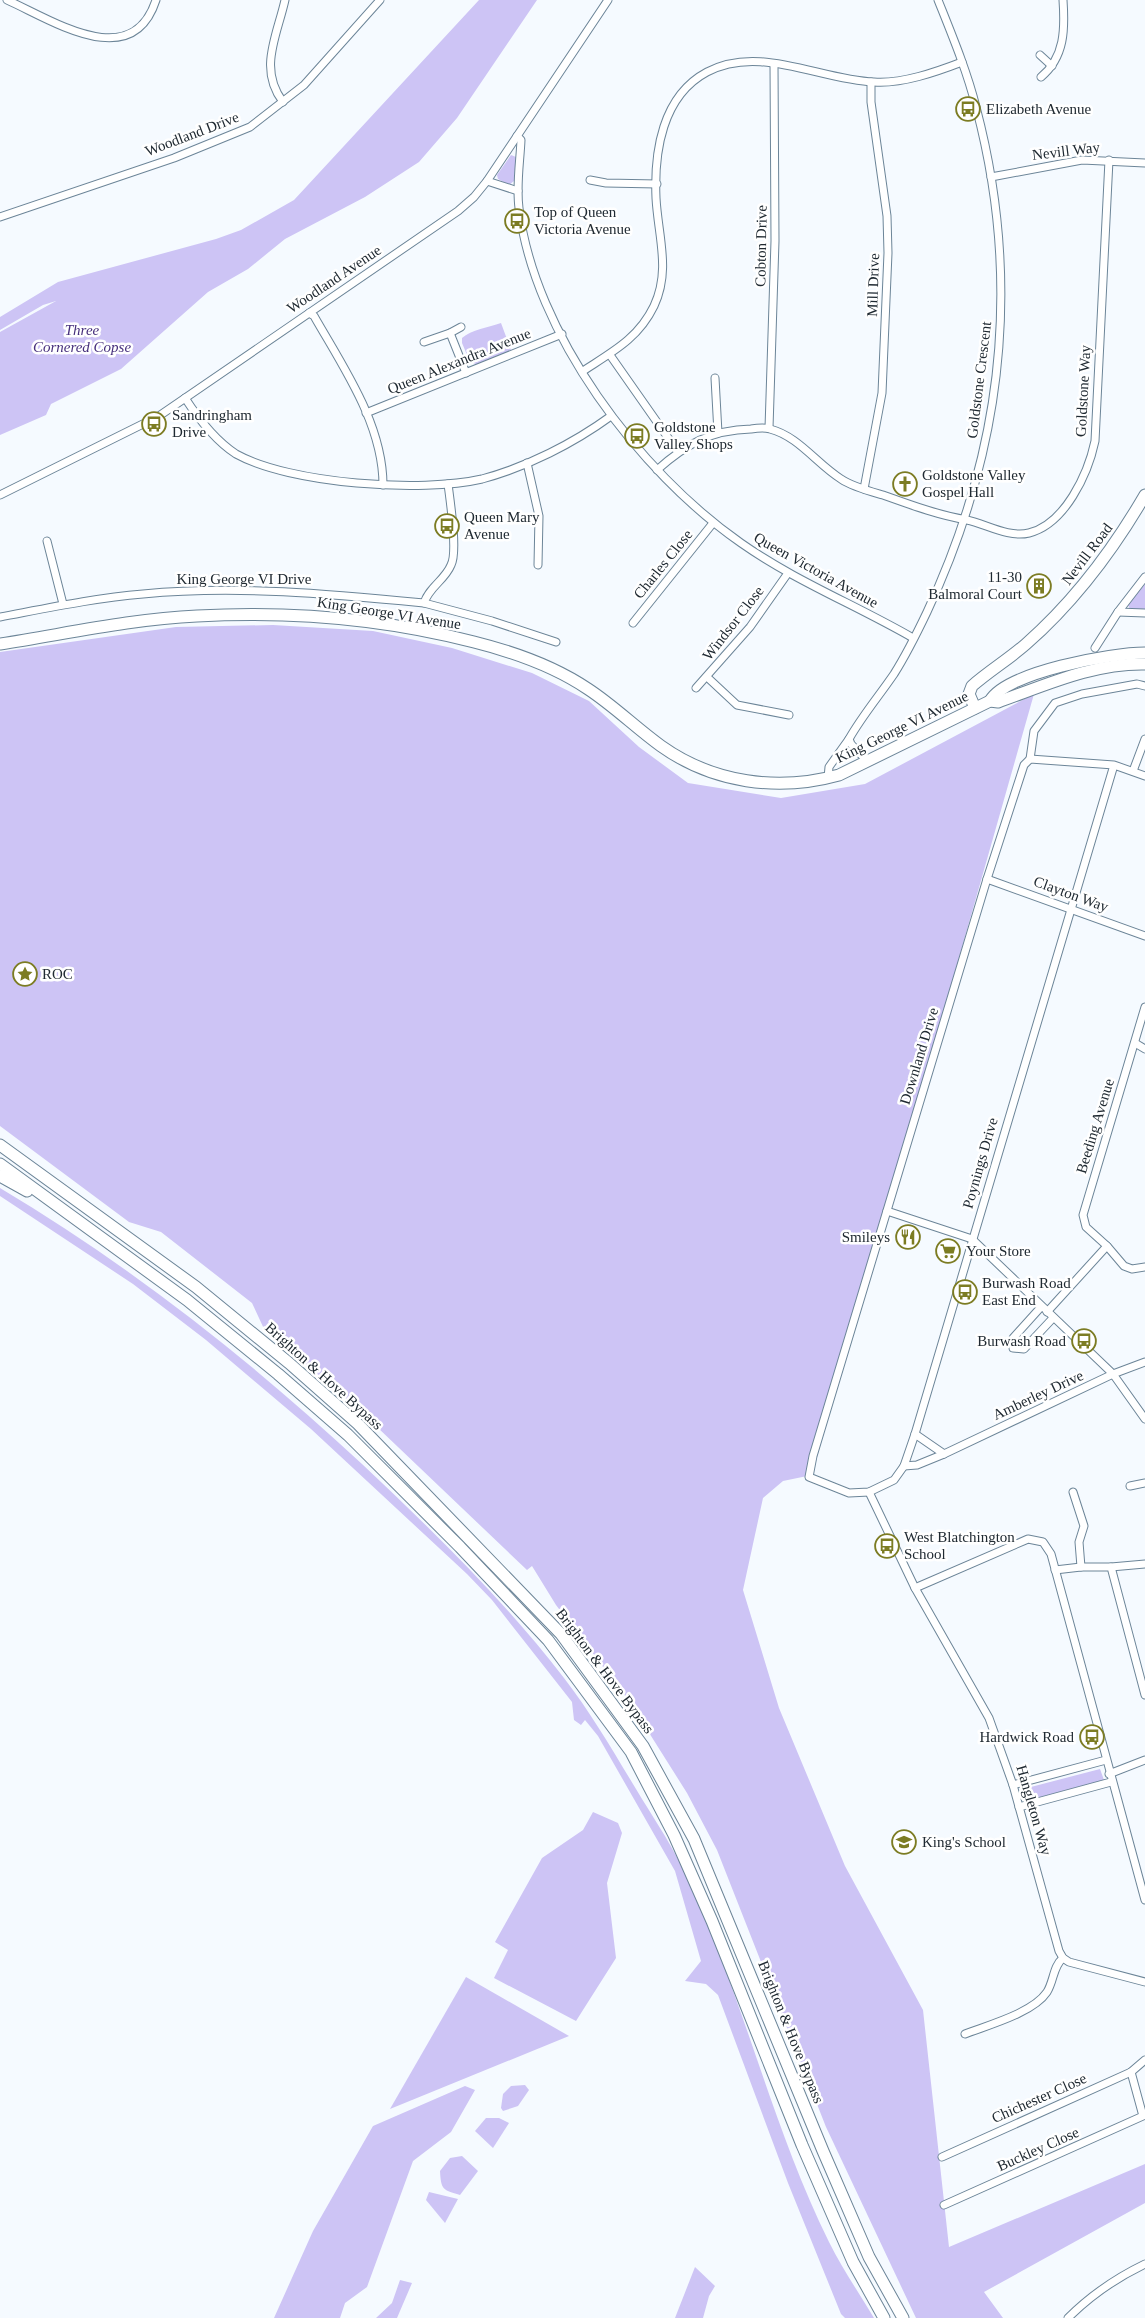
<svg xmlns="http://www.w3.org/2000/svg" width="1145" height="2318" font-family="Georgia,serif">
	<rect width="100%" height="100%" fill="#f5faff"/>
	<g fill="#cdc4f5">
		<path d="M479,0H537L457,118L419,162L365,197L285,239L248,269L208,292L121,369L51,404L46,415L0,435V332L56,301L43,305L0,330V317L58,282L216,239L241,230L294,200Z"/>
		<path d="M511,155L516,157L514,181L509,185L498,179L497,175Z"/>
		<path d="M501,323L511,350L476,364L470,362L462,343V338C471,330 489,327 501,323Z"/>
		<path d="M1145,584V611L1130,609L1128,605Z"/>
		<path d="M273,625L373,631L452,648L532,673L589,701L639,747L688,783L781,798L865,784L1034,694L812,1475L783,1481L763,1498L743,1590L779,1708L845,1866L923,2010L949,2247L1145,2164V2203L984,2292L1003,2318H916L826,2127L717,1850L687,1793L629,1701L556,1605L532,1566L527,1570L355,1406L265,1331L252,1303L161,1232L129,1222L0,1126V652L176,627Z"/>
		<path d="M0,1188C131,1266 250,1360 362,1464C433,1531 504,1600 564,1678C591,1713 613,1751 636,1789C651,1814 668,1839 681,1865C741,1986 769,2121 829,2242C842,2268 859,2293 874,2318H845L841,2314L788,2183L718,1995L706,1984L685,1981L701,1961L675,1871L598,1736L585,1720L581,1725L574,1720L572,1702L492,1600L467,1574L311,1429L206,1340L133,1284L0,1196Z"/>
		<path d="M1100,1769L1104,1780L1029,1800L1027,1788Z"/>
		<path d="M593,1812L618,1823L622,1833L607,1883L616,1958L576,2021L494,1978L508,1950L495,1942L542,1858L583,1830Z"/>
		<path d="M466,1977L569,2036L390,2109Z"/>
		<path d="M525,2085L529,2090L518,2106L503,2111L501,2108L503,2094L511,2086Z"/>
		<path d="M465,2086L475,2090L451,2132L413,2161L367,2287L345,2303L340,2318H274L313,2231L373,2126Z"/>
		<path d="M486,2118H499L509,2123L493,2148L475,2131Z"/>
		<path d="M462,2156L478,2171L460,2195C443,2190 441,2190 440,2171L450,2158Z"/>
		<path d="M429,2192L458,2199L445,2223L426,2200Z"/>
		<path d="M695,2267L715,2286L709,2296L703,2318H675Z"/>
		<path d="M400,2280L412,2283L397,2318H376L392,2303Z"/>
	</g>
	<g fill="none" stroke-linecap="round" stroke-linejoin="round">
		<g stroke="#6c8598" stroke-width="9">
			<g id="minor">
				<path d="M7,0C52,20 132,74 156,0"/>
				<path d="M1040,55L1052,66"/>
				<path d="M1041,77C1065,57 1065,29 1063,0"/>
				<path d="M283,102C258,69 277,36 285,0"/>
				<path d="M517,136L521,140C520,162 516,186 519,208C534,333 639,472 741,543C795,581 856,605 913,638"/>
				<path d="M991,177L1082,160L1145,163"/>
				<path d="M590,180L606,183L657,184"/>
				<path d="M487,181L518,191"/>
				<path d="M0,217L174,158L250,127L304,85L380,0"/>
				<path d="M309,313L314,316C343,367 383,424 383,485"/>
				<path d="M450,333L461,327"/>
				<path d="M424,342L450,333L466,373"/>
				<path d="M610,355L678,452"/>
				<path d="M583,371C612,352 638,339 654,306C671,270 658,236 656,198C654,152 662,96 707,72C759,44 820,80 874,82C902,84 936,72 962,62"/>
				<path d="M715,378L718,433"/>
				<path d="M185,398C198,418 216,441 236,454C290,484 422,493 482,479C527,467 574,443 611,416"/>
				<path d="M366,413L562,334"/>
				<path d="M769,428L775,241L774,64"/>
				<path d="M527,463L539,516L538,565"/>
				<path d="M657,470C686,444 711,430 751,429C757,428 764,427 770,429C798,436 817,464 841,479C853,487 869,491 883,495C911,505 938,515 967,520C986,524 1008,538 1029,533C1065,524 1088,474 1095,441L1109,160"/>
				<path d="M864,489L882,393L888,253L887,216L871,102V82"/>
				<path d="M0,495L159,416L458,211L474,197L487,181L608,0"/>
				<path d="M47,541L63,604"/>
				<path d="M424,603L492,621L556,642"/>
				<path d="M1118,612L1145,613"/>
				<path d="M0,617C48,608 95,598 143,594C236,585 331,594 424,603C429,587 445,580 451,565C458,552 450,500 448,484"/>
				<path d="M633,623L713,523"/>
				<path d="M1095,648L1118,612L1145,577"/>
				<path d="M707,677L737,705L789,715"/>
				<path d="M696,688L750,627L788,573"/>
				<path d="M1030,759L1034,731L1055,703L1082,694L1137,684L1145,686"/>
				<path d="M868,762L851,744L849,739C862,716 879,696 894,674C906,655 917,633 927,612C1003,450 1022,281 976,107C967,71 952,35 938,0"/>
				<path d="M1114,765L915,1434L904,1466L894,1480L869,1492L849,1493L809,1477L813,1456L987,879L1024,765L1030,759L1114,765L1145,776"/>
				<path d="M1133,771L1145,739"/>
				<path d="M828,778L829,767L849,739"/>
				<path d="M987,879L1145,936"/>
				<path d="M1145,1007L1083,1215L1086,1227L1107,1246L1124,1266L1132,1269L1145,1267"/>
				<path d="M1135,1043L1145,1049"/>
				<path d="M887,1211L972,1239L1113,1374L1145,1419"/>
				<path d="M1041,1307L1013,1338V1348L1024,1349L1053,1318"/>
				<path d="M1047,1312L1107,1246"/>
				<path d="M915,1434L944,1454"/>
				<path d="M904,1466L917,1465L944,1454L1113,1374L1145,1362"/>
				<path d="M1130,1486L1145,1483"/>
				<path d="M869,1492L915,1588L989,1718L1013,1785L1059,1951L1063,1958L1069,1962L1145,1982"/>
				<path d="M1073,1492L1084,1526L1079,1542L1081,1567"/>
				<path d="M1111,1567L1145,1564"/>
				<path d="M1055,1570L1081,1567H1111L1145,1695"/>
				<path d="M915,1588L1028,1539L1043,1542L1051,1554L1145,1900"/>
				<path d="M1109,1774L1145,1760"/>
				<path d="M1013,1785L1106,1760"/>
				<path d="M1019,1807L1111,1782"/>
				<path d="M965,2034C988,2025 1033,2013 1047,1992C1054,1981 1053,1966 1063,1958"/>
				<path d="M942,2157L1131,2072L1145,2060"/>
				<path d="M944,2205L1143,2116L1131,2072"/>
				<path d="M1068,2318C1091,2295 1116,2278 1145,2264"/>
			</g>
		</g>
		<g stroke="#6c8598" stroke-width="13">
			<g id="primary">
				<path d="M0,644C65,634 131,619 197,616C289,611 385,619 474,642C514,652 554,666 588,689C614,706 636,728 661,746C713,783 778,792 839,775L990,701L998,702C1046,685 1093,663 1145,664"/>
				<path d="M990,701C1006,672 1112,653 1145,653"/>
				<path d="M975,708L969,694L972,686C989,671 1009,659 1026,644C1075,601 1113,550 1145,495"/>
			</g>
		</g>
		<g stroke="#6c8598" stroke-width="13">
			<g id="trunk">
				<path d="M0,1145L196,1287L289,1363L358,1424L561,1634L643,1746L694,1839L823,2151L869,2257L903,2318"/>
				<path d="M0,1164L187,1300L278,1374L348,1435L460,1547L548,1640L631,1752L674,1835L712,1921L802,2145L853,2262L884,2318"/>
				<path d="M0,1176L27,1191"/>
			</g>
		</g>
		<use href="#minor" stroke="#fff" stroke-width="7"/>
		<use href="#primary" stroke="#fff" stroke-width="11"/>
		<use href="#trunk" stroke="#fff" stroke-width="11"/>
	</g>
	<defs>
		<g id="bus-ring" transform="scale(1.25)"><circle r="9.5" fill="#fff" stroke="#7c7c23" stroke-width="1.5"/><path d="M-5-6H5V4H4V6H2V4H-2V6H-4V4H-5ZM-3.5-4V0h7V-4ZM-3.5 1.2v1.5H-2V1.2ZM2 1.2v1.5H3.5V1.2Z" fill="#7c7c23"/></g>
		<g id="church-ring" transform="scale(1.25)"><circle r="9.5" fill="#fff" stroke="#7c7c23" stroke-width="1.5"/><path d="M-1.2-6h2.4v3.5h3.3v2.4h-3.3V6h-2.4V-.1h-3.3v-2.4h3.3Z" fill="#7c7c23"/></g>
		<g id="building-ring" transform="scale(1.25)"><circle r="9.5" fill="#fff" stroke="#7c7c23" stroke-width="1.5"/><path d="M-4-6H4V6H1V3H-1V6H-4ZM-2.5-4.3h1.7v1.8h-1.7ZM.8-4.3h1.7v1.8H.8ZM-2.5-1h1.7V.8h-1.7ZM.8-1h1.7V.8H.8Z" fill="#7c7c23"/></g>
		<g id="sight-ring" transform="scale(1.25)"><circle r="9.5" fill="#fff" stroke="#7c7c23" stroke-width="1.5"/><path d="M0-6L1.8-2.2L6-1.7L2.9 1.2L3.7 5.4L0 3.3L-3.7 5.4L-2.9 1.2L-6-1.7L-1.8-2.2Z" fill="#7c7c23"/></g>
		<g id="restaurant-ring" transform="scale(1.25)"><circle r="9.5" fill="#fff" stroke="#7c7c23" stroke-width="1.5"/><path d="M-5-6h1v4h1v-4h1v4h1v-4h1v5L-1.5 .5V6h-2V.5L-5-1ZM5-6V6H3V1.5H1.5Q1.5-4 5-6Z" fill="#7c7c23"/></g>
		<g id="supermarket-ring" transform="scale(1.25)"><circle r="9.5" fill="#fff" stroke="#7c7c23" stroke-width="1.5"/><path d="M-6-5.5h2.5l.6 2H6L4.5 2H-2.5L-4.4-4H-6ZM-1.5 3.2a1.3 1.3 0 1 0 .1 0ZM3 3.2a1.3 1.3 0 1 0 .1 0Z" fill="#7c7c23"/></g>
		<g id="school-ring" transform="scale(1.25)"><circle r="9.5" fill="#fff" stroke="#7c7c23" stroke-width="1.5"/><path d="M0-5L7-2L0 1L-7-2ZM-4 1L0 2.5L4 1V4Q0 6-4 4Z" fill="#7c7c23"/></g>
	</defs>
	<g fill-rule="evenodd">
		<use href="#bus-ring" x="968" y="109"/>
		<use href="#bus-ring" x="517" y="221"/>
		<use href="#bus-ring" x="154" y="424"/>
		<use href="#bus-ring" x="637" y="436"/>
		<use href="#church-ring" x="905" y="484"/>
		<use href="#bus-ring" x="447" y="526"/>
		<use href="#building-ring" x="1039" y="586"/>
		<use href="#sight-ring" x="25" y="974"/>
		<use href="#restaurant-ring" x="908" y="1237"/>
		<use href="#supermarket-ring" x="948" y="1251"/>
		<use href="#bus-ring" x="965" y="1292"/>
		<use href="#bus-ring" x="1084" y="1341"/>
		<use href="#bus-ring" x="887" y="1546"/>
		<use href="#bus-ring" x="1092" y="1737"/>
		<use href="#school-ring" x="904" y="1842"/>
	</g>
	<g text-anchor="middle" stroke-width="5" stroke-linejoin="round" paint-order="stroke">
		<g font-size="15" fill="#202a32" stroke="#fff" text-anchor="start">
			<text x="986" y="114">Elizabeth Avenue</text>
			<text x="534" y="217">Top of Queen<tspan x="534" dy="17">Victoria Avenue</tspan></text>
			<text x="172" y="420">Sandringham<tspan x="172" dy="17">Drive</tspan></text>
			<text x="654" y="432">Goldstone<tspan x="654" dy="17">Valley Shops</tspan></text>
			<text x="922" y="480">Goldstone Valley<tspan x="922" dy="17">Gospel Hall</tspan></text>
			<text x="464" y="522">Queen Mary<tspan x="464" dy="17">Avenue</tspan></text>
			<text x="1022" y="582" text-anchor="end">11-30<tspan x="1022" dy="17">Balmoral Court</tspan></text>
			<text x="42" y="979">ROC</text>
			<text x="890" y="1242" text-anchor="end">Smileys</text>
			<text x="966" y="1256">Your Store</text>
			<text x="982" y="1288">Burwash Road<tspan x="982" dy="17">East End</tspan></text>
			<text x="1066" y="1346" text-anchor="end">Burwash Road</text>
			<text x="904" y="1542">West Blatchington<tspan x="904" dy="17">School</tspan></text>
			<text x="1074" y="1742" text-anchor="end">Hardwick Road</text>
			<text x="922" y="1847">King's School</text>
		</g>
		<g font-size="15" fill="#202a32" stroke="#fff">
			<text transform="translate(192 134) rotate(-21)" y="5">Woodland Drive</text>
			<text transform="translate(1066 151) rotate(-7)" y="5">Nevill Way</text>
			<text transform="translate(761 246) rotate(-89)" y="5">Cobton Drive</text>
			<text transform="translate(334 279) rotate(-34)" y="5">Woodland Avenue</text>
			<text transform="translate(873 285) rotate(-88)" y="5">Mill Drive</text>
			<text transform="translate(459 361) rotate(-22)" y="5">Queen Alexandra Avenue</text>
			<text transform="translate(979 380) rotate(-83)" y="5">Goldstone Crescent</text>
			<text transform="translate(1083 391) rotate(-87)" y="5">Goldstone Way</text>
			<text transform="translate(1087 554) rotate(-53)" y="5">Nevill Road</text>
			<text transform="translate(663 564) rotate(-51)" y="5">Charles Close</text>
			<text transform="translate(816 570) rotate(29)" y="5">Queen Victoria Avenue</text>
			<text x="244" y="584">King George VI Drive</text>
			<text transform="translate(389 613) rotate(9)" y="5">King George VI Avenue</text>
			<text transform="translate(733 623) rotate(-52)" y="5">Windsor Close</text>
			<text transform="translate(902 727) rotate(-26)" y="5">King George VI Avenue</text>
			<text transform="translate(1071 894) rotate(20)" y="5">Clayton Way</text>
			<text transform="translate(919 1056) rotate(-73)" y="5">Downland Drive</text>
			<text transform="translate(1095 1126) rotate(-73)" y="5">Beeding Avenue</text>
			<text transform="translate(980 1163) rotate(-74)" y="5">Poynings Drive</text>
			<text transform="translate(324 1376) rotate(42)" y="5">Brighton &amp; Hove Bypass</text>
			<text transform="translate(1038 1395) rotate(-25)" y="5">Amberley Drive</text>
			<text transform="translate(605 1671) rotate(53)" y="5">Brighton &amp; Hove Bypass</text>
			<text transform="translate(1034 1810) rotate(74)" y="5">Hangleton Way</text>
			<text transform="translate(791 2032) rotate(68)" y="5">Brighton &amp; Hove Bypass</text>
			<text transform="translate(1039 2098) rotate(-24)" y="5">Chichester Close</text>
			<text transform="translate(1038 2149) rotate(-24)" y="5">Buckley Close</text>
		</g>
		<g font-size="15" font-style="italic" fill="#462f7c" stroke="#fff">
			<text x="82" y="335">Three<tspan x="82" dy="17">Cornered Copse</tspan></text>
		</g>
	</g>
</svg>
